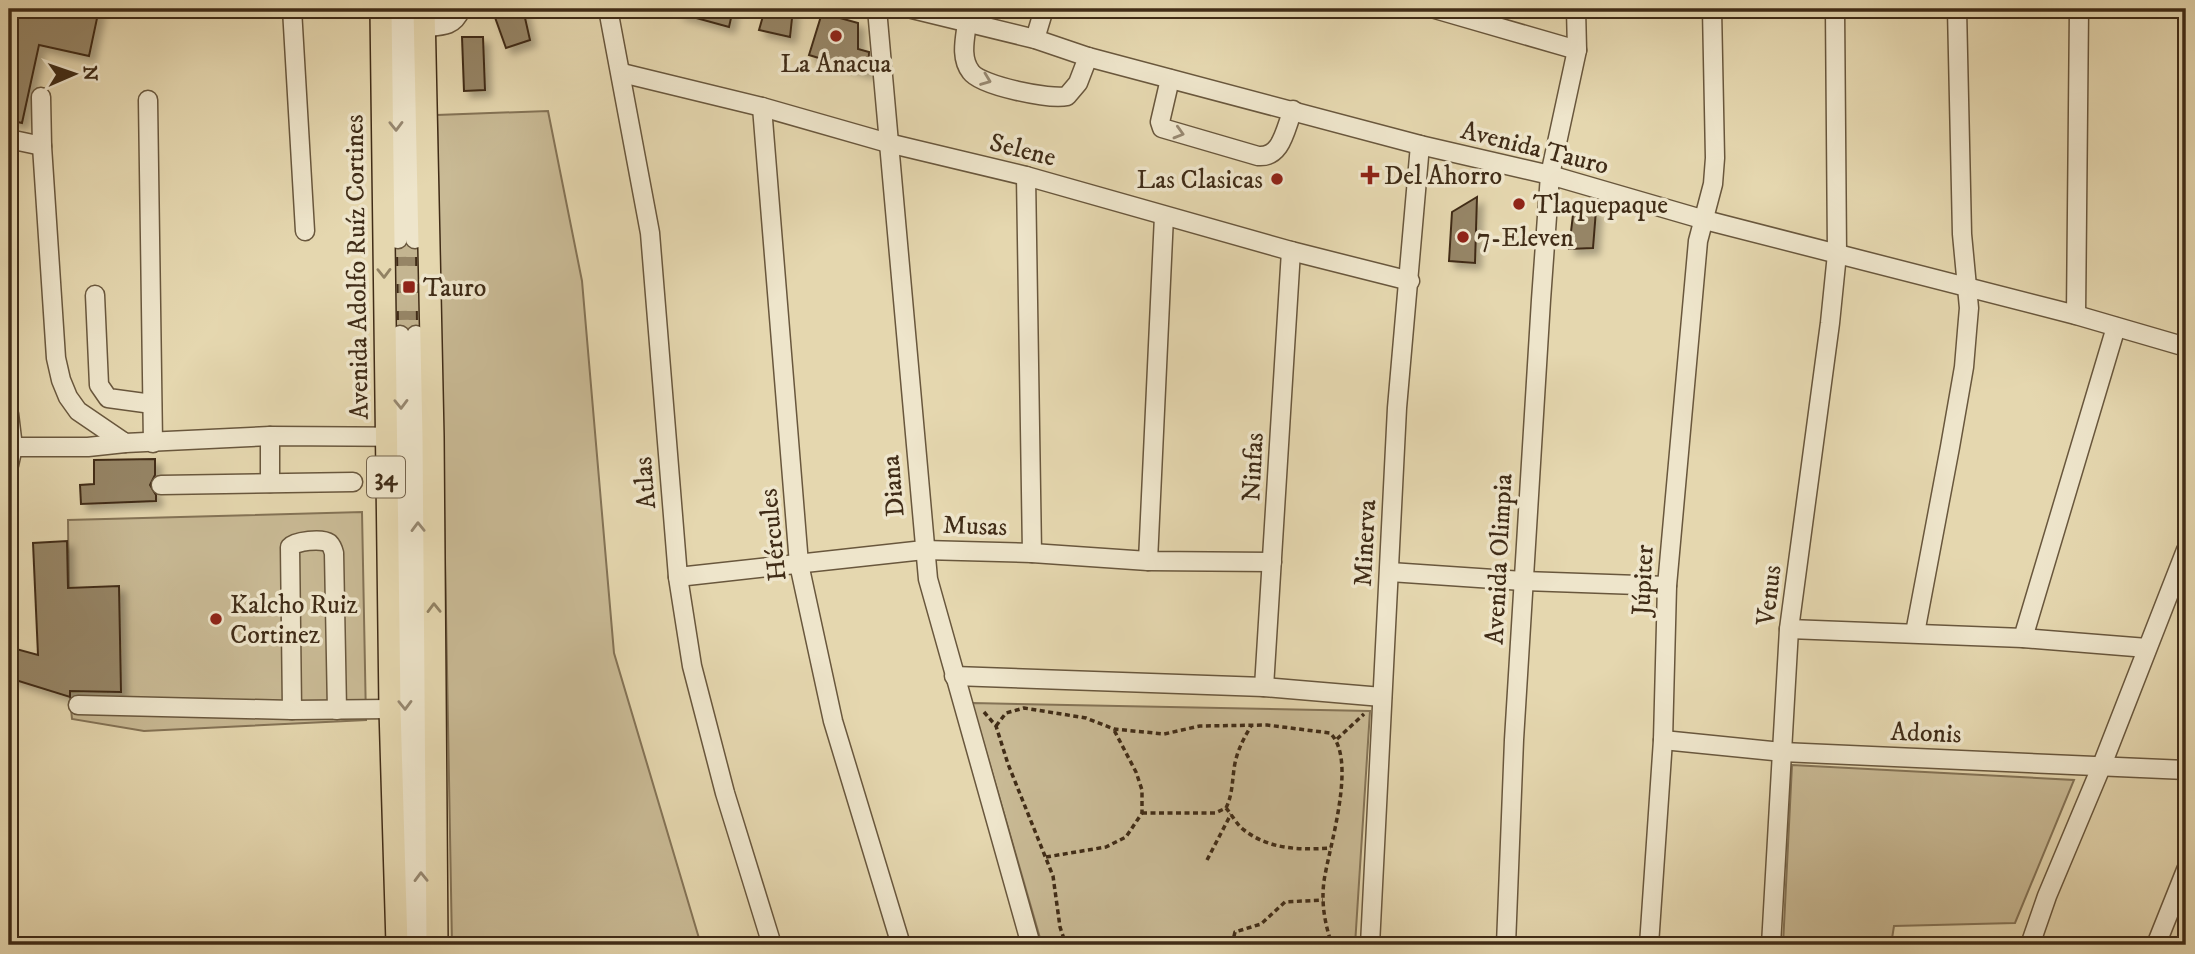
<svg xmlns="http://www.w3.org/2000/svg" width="2195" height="954" font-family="'IM FELL DW Pica',serif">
	<defs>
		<filter id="shadow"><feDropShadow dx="6" dy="6" stdDeviation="3.5" flood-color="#0004"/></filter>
	</defs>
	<rect width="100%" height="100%" fill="#e5d7af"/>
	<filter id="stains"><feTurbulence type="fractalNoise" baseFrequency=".00286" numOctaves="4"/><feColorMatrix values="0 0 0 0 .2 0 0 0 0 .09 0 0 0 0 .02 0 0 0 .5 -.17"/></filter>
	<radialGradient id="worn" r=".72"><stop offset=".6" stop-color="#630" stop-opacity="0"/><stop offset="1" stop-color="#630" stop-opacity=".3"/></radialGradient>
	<g fill="#c9ba95" stroke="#847356" stroke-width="2">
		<path d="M548,111L582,281L614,653L701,945H452L437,115Z"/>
		<path d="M362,512L366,720L144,731L72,719L70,697L68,520Z"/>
		<path d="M972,703L1370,711L1355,945H1042Z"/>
		<path d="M1792,765L2074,780L2015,923L1894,926L1891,945H1783Z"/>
	</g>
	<g fill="#968566" stroke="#402c17" stroke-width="2" filter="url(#shadow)">
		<path d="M9,9H99L89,56L39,45L22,123L9,120Z"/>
		<path d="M492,9H523L530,40L506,48Z"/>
		<path d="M679,9H733L729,27L678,13Z"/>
		<path d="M765,9H793L790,37L759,30Z"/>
		<path d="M822,13L858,23V49L869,52L868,73L809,55Z"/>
		<path d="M462,37H483L485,90L464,91Z"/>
		<path d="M1477,197L1475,263L1449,261L1452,212Z"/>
		<path d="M1574,206L1596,210L1593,248L1569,249Z"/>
		<path d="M406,246L416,250L417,324L408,327L398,324L397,250Z"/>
		<path d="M155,459V475L150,485L156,495V501L81,504L80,485L94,484V460Z"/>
		<path d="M67,541L68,588L119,586L121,692L70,691V697L9,678V647L38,655L33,543Z"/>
	</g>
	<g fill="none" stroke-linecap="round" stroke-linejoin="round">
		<g stroke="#c4b591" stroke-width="18" stroke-dasharray="18 9" stroke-linecap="butt">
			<path d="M398,239L400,335"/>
			<path d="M415,239L416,335"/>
		</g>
		<g stroke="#69573d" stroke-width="21">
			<g id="minor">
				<path d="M292,9L305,231"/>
				<path d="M395,9L398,239"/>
				<path d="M410,9L415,239"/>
				<path d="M608,9L650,233L678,577L692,666L725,793L772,945"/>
				<path d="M877,9L928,579L1031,945"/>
				<path d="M912,9L1035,39L1088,57L1420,145L1550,175L1705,220L2076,315L2186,347"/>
				<path d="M1435,9L1577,50"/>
				<path d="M967,23C965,39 960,58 971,72C981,86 1051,100 1067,96L1078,83L1088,57"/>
				<path d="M424,27C442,26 454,27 461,9"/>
				<path d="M1035,39L1044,9"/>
				<path d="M622,73L762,107L888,143L1026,176L1291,251L1410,281"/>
				<path d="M1170,79L1160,122L1162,128L1258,156C1282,158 1285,129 1293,110"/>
				<path d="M41,97L42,146L56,358L61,380L68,397L78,411L125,443L270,436L433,437"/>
				<path d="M148,100L153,443"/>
				<path d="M762,107L799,564L833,721L901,945"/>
				<path d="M9,139L42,146"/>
				<path d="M1026,176L1032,553"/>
				<path d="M95,295L99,385L108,398L152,404"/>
				<path d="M2076,315L2079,9"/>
				<path d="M400,335L408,945"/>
				<path d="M416,335L422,945"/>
				<path d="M9,414L13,447L9,465"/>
				<path d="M13,447H88L125,443"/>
				<path d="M270,483V436"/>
				<path d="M161,485L353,482"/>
				<path d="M1148,561L1164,216"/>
				<path d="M1390,572L1523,581L1667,586"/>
				<path d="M678,577L924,550L1032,553L1148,561L1272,562"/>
				<path d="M1789,629L2023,638L2147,648"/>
				<path d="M1915,633L1950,447L1964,367L1967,331L1969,308L1962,234L1957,9"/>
				<path d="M2023,638L2116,327"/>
				<path d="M954,676L1264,687L1382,697"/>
				<path d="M1264,687L1291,251"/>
				<path d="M78,705L292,710L390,709"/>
				<path d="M292,710L290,547C295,541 322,538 329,543C332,546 333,549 334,553L337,710"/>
				<path d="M1663,740L1782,752L2186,770"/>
				<path d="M1370,945L1397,408L1420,145"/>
				<path d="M1506,945L1514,740L1541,300L1550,175L1577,50L1576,9"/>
				<path d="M1649,945L1663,740L1667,586L1698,241L1713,184L1715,158L1712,9"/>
				<path d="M1771,945L1789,629L1830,323L1837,254L1835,9"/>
				<path d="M2030,945L2047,896L2102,765L2186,550"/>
				<path d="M2156,945L2186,870"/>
			</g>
		</g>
		<g stroke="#402c17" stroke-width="24">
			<g id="major">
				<path d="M381,9L390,709L397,945"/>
				<path d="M424,9L433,437L437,945"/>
			</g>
		</g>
		<g stroke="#402c17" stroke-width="3.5" stroke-dasharray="5 3.5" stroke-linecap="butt">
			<path d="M984,712L996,726L1008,764L1053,876L1060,927L1066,945"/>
			<path d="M996,726L1006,713L1024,708L1086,718L1114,729L1164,734L1200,726L1267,725L1330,733C1358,759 1329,847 1324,881C1321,904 1325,924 1332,945"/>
			<path d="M1337,739L1364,714"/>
			<path d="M1226,808C1232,815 1237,825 1244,830C1270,850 1301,850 1331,848"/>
			<path d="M1142,813H1215L1226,808C1233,794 1232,779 1235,763C1238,749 1244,738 1251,726"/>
			<path d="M1046,857L1106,847L1126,837L1142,813V790L1136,772L1114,730"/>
			<path d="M1207,860L1231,814"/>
			<path d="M1232,945L1235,932L1261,924L1285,902L1323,900"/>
		</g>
		<use href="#minor" stroke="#eee5cb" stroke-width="18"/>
		<use href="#major" stroke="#e5d7af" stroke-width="21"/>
	</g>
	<defs><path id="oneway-chevron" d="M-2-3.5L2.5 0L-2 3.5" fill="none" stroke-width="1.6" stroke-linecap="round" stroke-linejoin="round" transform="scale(1.75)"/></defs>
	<g stroke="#978871">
		<use href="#oneway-chevron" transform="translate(986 80) rotate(21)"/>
		<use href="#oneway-chevron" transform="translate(396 126) rotate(89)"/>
		<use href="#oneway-chevron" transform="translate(1179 133) rotate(16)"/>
		<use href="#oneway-chevron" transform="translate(401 404) rotate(89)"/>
		<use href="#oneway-chevron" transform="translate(418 527) rotate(-91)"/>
		<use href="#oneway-chevron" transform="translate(405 705) rotate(89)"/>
		<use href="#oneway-chevron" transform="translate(421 877) rotate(-91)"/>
	</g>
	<g stroke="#928263">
		<use href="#oneway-chevron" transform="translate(384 273) rotate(89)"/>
		<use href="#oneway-chevron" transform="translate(434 608) rotate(-91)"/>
	</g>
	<g fill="#8f2418" stroke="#eee5cb" stroke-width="2.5">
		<circle cx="836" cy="36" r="7"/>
		<path d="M1366.5 164.5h7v7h7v7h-7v7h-7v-7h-7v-7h7z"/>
		<circle cx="1277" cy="179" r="7"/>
		<circle cx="1519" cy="204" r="7"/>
		<circle cx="1463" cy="237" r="7"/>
		<rect x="402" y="280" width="14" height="14" rx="3.5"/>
		<circle cx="216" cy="619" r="7"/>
	</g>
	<g text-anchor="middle" stroke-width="7" stroke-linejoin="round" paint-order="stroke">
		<rect fill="#eee5cb" stroke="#74644d" stroke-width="2" x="367" y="456.5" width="38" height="41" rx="5"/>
		<g font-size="24" font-weight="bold" fill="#402c17">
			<text x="386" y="485">34</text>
		</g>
		<g font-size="26" fill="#402c17" stroke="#eee5cb" text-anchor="start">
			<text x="836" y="72" text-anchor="middle">La Anacua</text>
			<text x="1384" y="184">Del Ahorro</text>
			<text x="1263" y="188" text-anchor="end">Las Clasicas</text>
			<text x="1533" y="213">Tlaquepaque</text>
			<text x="1477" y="246">7-Eleven</text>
			<text x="423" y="296">Tauro</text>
			<text x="230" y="613">Kalcho Ruiz<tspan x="230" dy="30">Cortinez</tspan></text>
		</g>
		<g font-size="26" fill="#402c17" stroke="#eee5cb">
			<text transform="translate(1535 147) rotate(14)" y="9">Avenida Tauro</text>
			<text transform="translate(1023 149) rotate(14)" y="9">Selene</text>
			<text transform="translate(356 267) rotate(-91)" y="9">Avenida Adolfo Ruíz Cortines</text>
			<text transform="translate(1252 467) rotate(-87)" y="9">Ninfas</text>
			<text transform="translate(644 483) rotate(-95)" y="9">Atlas</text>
			<text transform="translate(892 486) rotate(-95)" y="9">Diana</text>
			<text transform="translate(975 525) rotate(2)" y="9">Musas</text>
			<text transform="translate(772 535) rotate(-96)" y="9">Hércules</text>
			<text transform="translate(1364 543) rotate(-87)" y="9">Minerva</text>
			<text transform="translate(1498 559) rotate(-87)" y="9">Avenida Olimpia</text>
			<text transform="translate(1642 580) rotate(-87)" y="9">Júpiter</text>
			<text transform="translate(1768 595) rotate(-83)" y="9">Venus</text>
			<text transform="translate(1926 732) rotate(2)" y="9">Adonis</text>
		</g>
	</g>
	<rect width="2195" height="954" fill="none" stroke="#e5d7af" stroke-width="35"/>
	<rect x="10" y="10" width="2174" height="933" fill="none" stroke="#402c17" stroke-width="3.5"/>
	<rect x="18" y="18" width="2160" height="919" fill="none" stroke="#402c17" stroke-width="2"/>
	<g transform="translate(74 74) rotate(88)" stroke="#eee5cb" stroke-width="5" paint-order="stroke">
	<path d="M0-5L12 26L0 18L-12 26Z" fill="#402c17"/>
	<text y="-10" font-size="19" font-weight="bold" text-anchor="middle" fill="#402c17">N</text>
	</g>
	<rect width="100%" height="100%" filter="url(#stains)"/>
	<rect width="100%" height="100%" fill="url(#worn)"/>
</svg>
